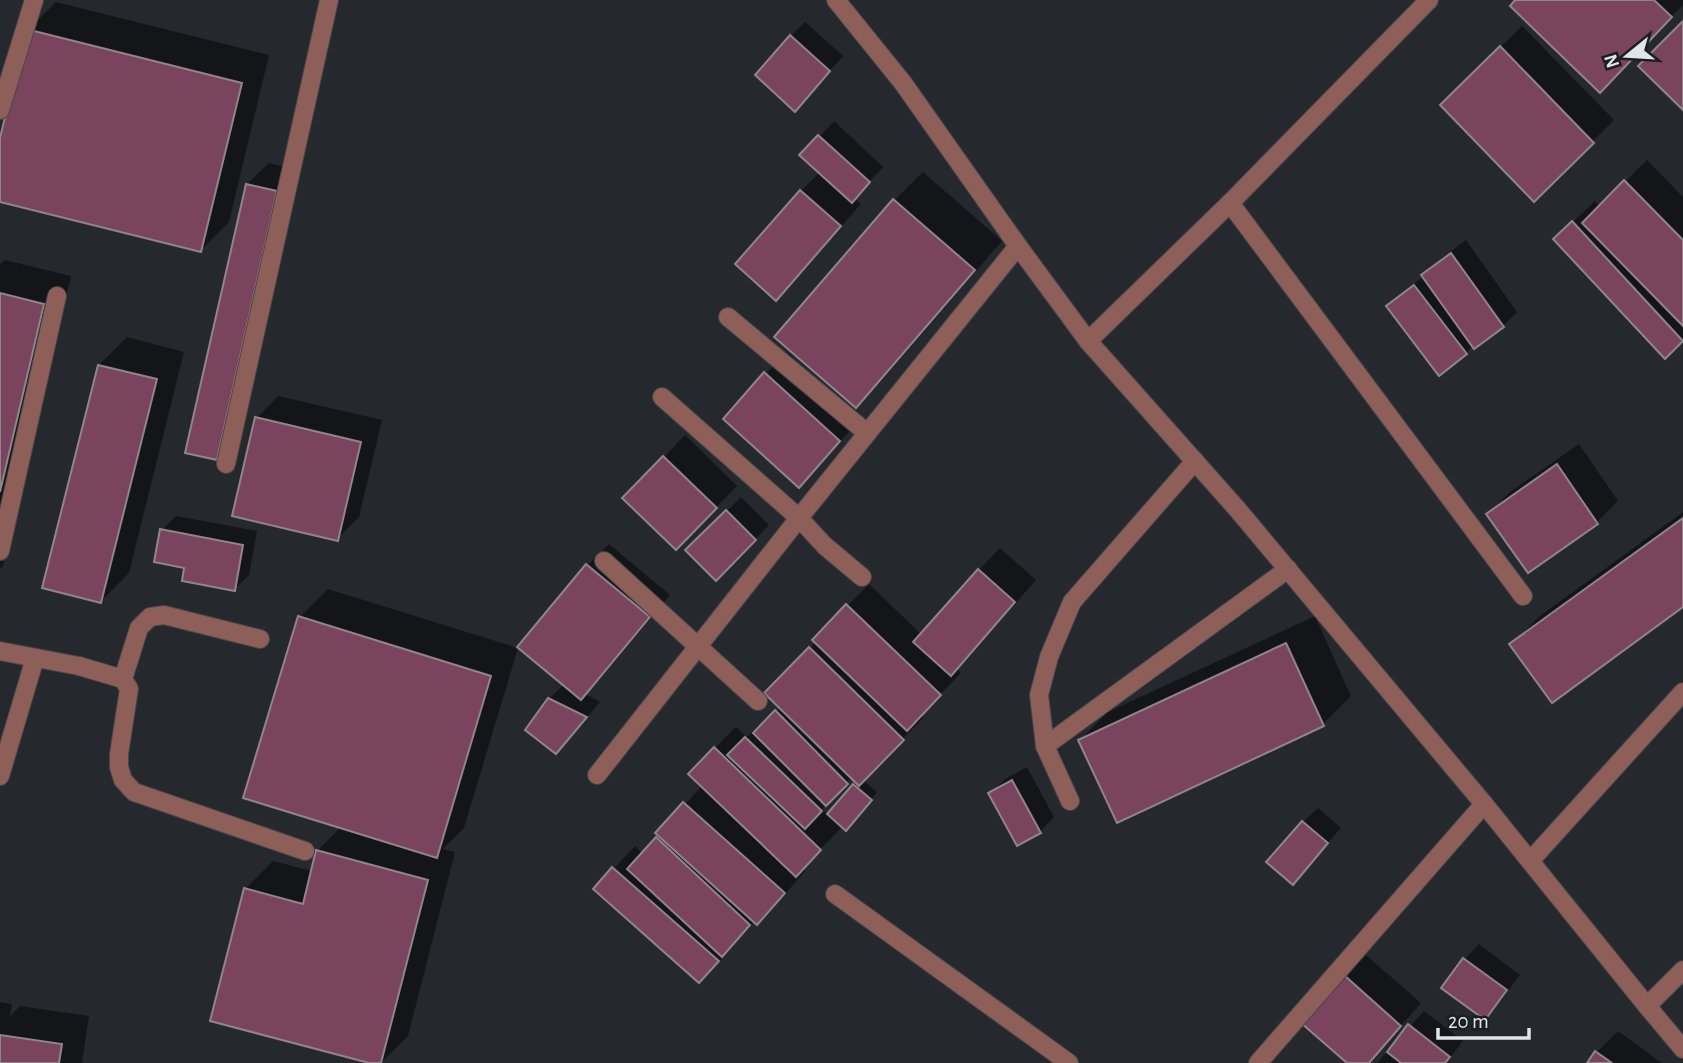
<svg xmlns="http://www.w3.org/2000/svg" width="1683" height="1063" font-family="'Alegreya Sans',sans-serif">
	<rect width="100%" height="100%" fill="#25292d"/>
	<g fill="#0007" fill-rule="evenodd">
		<path d="M1518,0H1683V5L1627,63Z"/>
		<path d="M56,2L269,55L229,222L201,250L0,200V146L28,30Z"/>
		<path d="M805,22L843,56L795,109L791,36Z"/>
		<path d="M1522,26L1614,120L1534,200L1442,105Z"/>
		<path d="M834,121L883,167L854,198L861,204L797,277L801,191L820,172L802,155Z"/>
		<path d="M1647,160L1683,197V340L1665,357L1555,239L1595,201L1600,207Z"/>
		<path d="M269,163L298,170L238,437L216,459L247,184Z"/>
		<path d="M923,172L1002,241L884,378L856,406L777,337L895,200Z"/>
		<path d="M1466,240L1517,312L1503,326L1473,345L1466,353L1388,307L1403,292L1424,276L1438,261Z"/>
		<path d="M5,260L71,276L3,566L0,569V264Z"/>
		<path d="M127,337L184,352L129,573L101,601L99,365Z"/>
		<path d="M787,352L861,419L799,485L766,374Z"/>
		<path d="M278,396L382,420L359,517L337,539L257,418Z"/>
		<path d="M685,435L737,486L676,548L625,498Z"/>
		<path d="M1579,444L1618,501L1597,522L1488,514L1510,492Z"/>
		<path d="M741,497L769,525L716,578L688,550Z"/>
		<path d="M1683,512V605L1512,644L1540,616Z"/>
		<path d="M176,516L257,531L249,575L235,589L186,566L162,530Z"/>
		<path d="M609,544L670,595L602,677L585,694L600,702L570,737L549,699L564,684L520,647L588,565Z"/>
		<path d="M1000,548L1036,580L973,652L956,668L961,673L921,714L924,717L863,780L877,792L852,822L843,826L802,868L805,871L779,901L757,922L755,920L721,960L699,981L595,889L635,846L643,854L660,835L658,833L702,786L715,748L736,727L747,737L760,724L762,726L781,707L767,693L817,641L815,639L869,584L922,635L979,570ZM852,777L857,782L829,815L822,809Z"/>
		<path d="M328,589L518,648L464,828L443,849L455,852L408,1036L381,1063H375L245,889L273,861L312,871L317,851L342,826L300,617Z"/>
		<path d="M1315,616L1351,696L1323,724L1117,820L1080,740L1108,712Z"/>
		<path d="M1027,767L1054,817L1040,832L991,793L1005,779Z"/>
		<path d="M1318,808L1341,828L1293,883L1303,822Z"/>
		<path d="M1479,944L1520,975L1499,1003L1485,1018L1444,987L1465,959Z"/>
		<path d="M1366,955L1421,1003L1368,1063H1349L1345,976Z"/>
		<path d="M0,1002L12,1004L10,1016L20,1006L89,1016L82,1063H0Z"/>
		<path d="M1424,1011L1463,1041L1446,1063H1377Z"/>
		<path d="M1618,1031L1662,1063H1589L1597,1052Z"/>
	</g>
	<g fill="#7b445e" stroke="#8e8689" stroke-width="2">
		<path d="M1515,0H1654L1672,17L1600,93L1510,6Z"/>
		<path d="M1683,21V110L1638,66Z"/>
		<path d="M26,29L242,83L201,252L0,202V138Z"/>
		<path d="M790,35L830,71L795,112L755,75Z"/>
		<path d="M1500,46L1594,143L1534,202L1440,105Z"/>
		<path d="M818,135L870,182L852,203L799,155Z"/>
		<path d="M1624,180L1683,240V326L1582,223Z"/>
		<path d="M246,184L277,191L217,460L185,453Z"/>
		<path d="M800,190L841,226L776,301L735,264Z"/>
		<path d="M893,199L975,270L856,408L774,337Z"/>
		<path d="M1572,221L1683,341L1665,359L1553,239Z"/>
		<path d="M1451,253L1504,327L1474,349L1421,275Z"/>
		<path d="M1414,285L1467,354L1439,376L1386,306Z"/>
		<path d="M0,293L44,304L0,492Z"/>
		<path d="M98,365L157,379L101,603L42,588Z"/>
		<path d="M764,372L840,441L799,488L723,419Z"/>
		<path d="M255,417L361,442L338,541L232,516Z"/>
		<path d="M663,456L717,508L676,550L622,498Z"/>
		<path d="M1557,464L1598,524L1528,573L1486,514Z"/>
		<path d="M726,510L756,540L716,581L685,550Z"/>
		<path d="M1683,518V607L1552,703L1509,644Z"/>
		<path d="M160,529L243,545L235,591L182,581L184,568L154,562Z"/>
		<path d="M586,564L650,617L581,700L517,647Z"/>
		<path d="M978,569L1015,602L951,676L913,642Z"/>
		<path d="M846,604L941,695L907,731L812,640Z"/>
		<path d="M298,616L491,676L437,858L243,798Z"/>
		<path d="M1286,643L1324,726L1117,823L1078,740Z"/>
		<path d="M809,647L904,740L859,786L764,693Z"/>
		<path d="M548,698L587,717L556,754L525,730Z"/>
		<path d="M775,710L848,784L826,806L753,733Z"/>
		<path d="M745,737L822,811L805,829L727,755Z"/>
		<path d="M714,747L821,850L796,877L688,774Z"/>
		<path d="M1012,780L1041,833L1017,846L988,793Z"/>
		<path d="M853,784L872,800L846,831L827,814Z"/>
		<path d="M683,802L785,893L757,925L655,833Z"/>
		<path d="M1302,821L1328,843L1293,885L1266,862Z"/>
		<path d="M656,837L750,925L722,957L627,869Z"/>
		<path d="M316,850L428,880L381,1063H369L210,1021L244,888L303,904Z"/>
		<path d="M612,867L719,961L699,983L593,889Z"/>
		<path d="M1463,958L1507,990L1485,1020L1441,988Z"/>
		<path d="M1344,975L1401,1026L1369,1063H1347L1301,1023Z"/>
		<path d="M1408,1024L1450,1057L1445,1063H1401L1387,1052Z"/>
		<path d="M0,1035L62,1044L59,1063H0Z"/>
		<path d="M1595,1051L1612,1063H1587Z"/>
	</g>
	<g fill="none" stroke-linecap="round" stroke-linejoin="round">
		<g stroke="#43474b" stroke-width="20">
			<g id="lane">
				<path d="M0,110L34,0"/>
				<path d="M1230,203L1523,596"/>
				<path d="M728,317L867,433"/>
				<path d="M662,397L799,518L825,546L862,577"/>
				<path d="M0,551L57,296"/>
				<path d="M604,561L758,701"/>
				<path d="M79,666L123,679L129,689L119,754V767L123,780L134,792L305,851"/>
				<path d="M123,679L139,628L150,617L164,615L260,639"/>
				<path d="M1045,746L1288,569"/>
				<path d="M0,776L35,658"/>
				<path d="M1070,801L1045,746L1039,695L1049,657L1072,602L1195,461"/>
				<path d="M1530,861L1683,692"/>
				<path d="M1647,1006L1683,970"/>
			</g>
		</g>
		<g stroke="#43474b" stroke-width="20">
			<g id="street">
				<path d="M836,0L903,83L1018,246L1088,341L1238,510L1484,804L1647,1006L1683,1049"/>
				<path d="M1088,341L1230,203L1429,0"/>
				<path d="M226,464L329,0"/>
				<path d="M0,651L79,666"/>
				<path d="M597,775L799,518L1018,246"/>
				<path d="M835,894L1069,1063"/>
				<path d="M1258,1063L1484,804"/>
			</g>
		</g>
		<use href="#lane" stroke="#8e5e58" stroke-width="18"/>
		<use href="#street" stroke="#8e5e58" stroke-width="18"/>
	</g>
	<g transform="translate(1627 56) rotate(252)" stroke="#1b1f24" stroke-width="5" paint-order="stroke">
	<path d="M0-5L12 26L0 18L-12 26Z" fill="#e2e5e8"/>
	<text y="-10" font-size="19" font-weight="bold" text-anchor="middle" fill="#e2e5e8">N</text>
	</g>
	<path d="M1438 1028v10h91v-10" fill="none" stroke="#e2e5e8" stroke-width="3.5"/>
	<text x="1448" y="1028" font-size="21" fill="#e2e5e8" stroke="#1b1f24" stroke-width="5" paint-order="stroke">20 m</text>
</svg>
